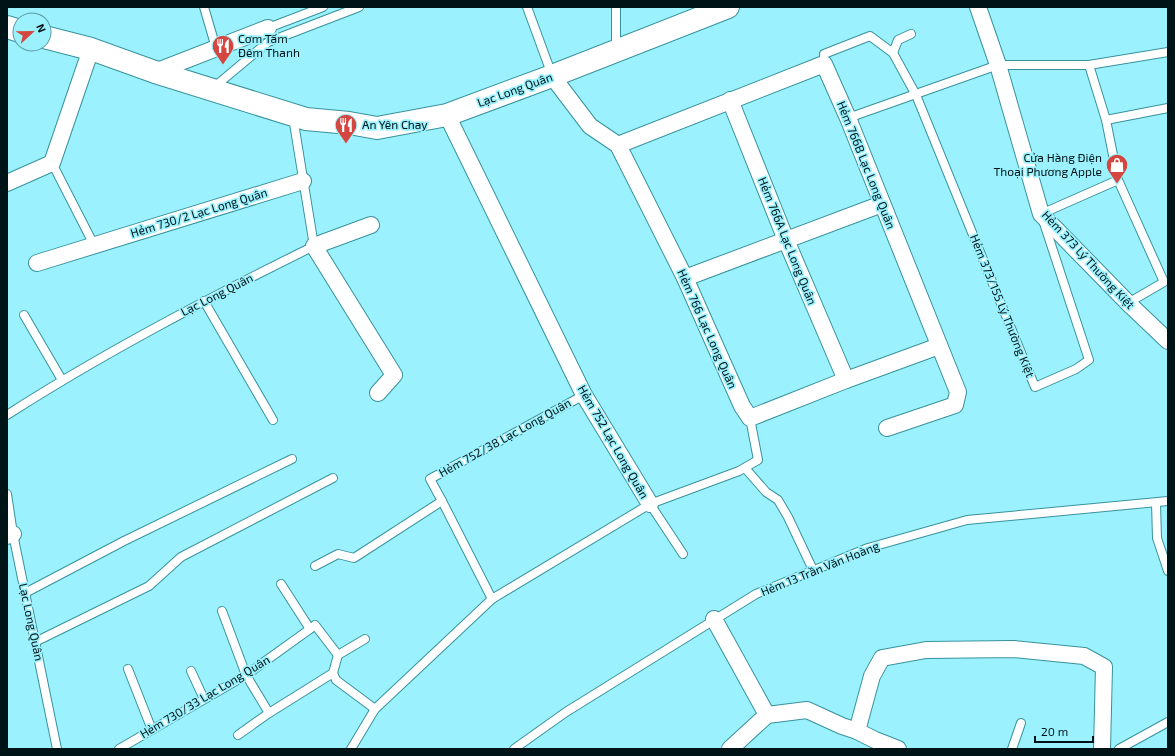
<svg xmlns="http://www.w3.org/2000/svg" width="1175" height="756" font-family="'Exo 2',sans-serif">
	<rect width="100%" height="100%" fill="#9bf2fe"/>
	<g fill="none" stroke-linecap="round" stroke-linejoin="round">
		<g stroke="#38929d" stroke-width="10">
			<g id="lane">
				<path d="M204,7L216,48"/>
				<path d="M527,7L552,75"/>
				<path d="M268,28L323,7"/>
				<path d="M911,34L898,40L893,53L916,95L1035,387L1076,369L1089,360L1041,214L1118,180"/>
				<path d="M616,50V7"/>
				<path d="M824,64V54L870,36L893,53"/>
				<path d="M1089,65L1106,120L1118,180L1164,282L1128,303"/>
				<path d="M213,88L268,42L359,7"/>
				<path d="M848,118L998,65H1089L1168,52"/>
				<path d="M1106,120L1168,108"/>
				<path d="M52,163L94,245"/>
				<path d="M204,301L273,420"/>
				<path d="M24,315L62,380"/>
				<path d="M7,415C105,352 209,298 314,246L293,117"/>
				<path d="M745,468L766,492L778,500L788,517L813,570"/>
				<path d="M7,494L13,534L57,749"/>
				<path d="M442,501L492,599"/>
				<path d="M1156,503L1157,538L1168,571"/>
				<path d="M650,504L683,554"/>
				<path d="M315,566L338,554L354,558L442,501L430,479L584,395"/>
				<path d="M281,584L310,629L315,625L338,655"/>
				<path d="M25,593L124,541L292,459"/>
				<path d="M222,611L246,675L269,713"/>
				<path d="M35,642L149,586L181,557L333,478"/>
				<path d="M128,669L152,730"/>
				<path d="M191,671L204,699"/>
				<path d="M333,673L336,680L375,709"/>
				<path d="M238,735L269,713L333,673L338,655L365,639"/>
				<path d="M119,749L246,675L310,629"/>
				<path d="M351,749L375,709L492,599L650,504L739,471L758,460L750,418"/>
				<path d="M514,749L566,712L756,594L868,548L967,520L1168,501"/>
				<path d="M1012,749L1021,723"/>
				<path d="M1119,749L1168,722"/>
			</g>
		</g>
		<g stroke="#38929d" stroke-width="18">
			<g id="street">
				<path d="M978,7L998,65L1041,214L1128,303L1168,341"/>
				<path d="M155,72L268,28"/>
				<path d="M552,76L590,126L618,145L685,278L742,406L750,418L846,380L939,346"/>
				<path d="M730,100L786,240L846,380"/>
				<path d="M447,115L584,395L650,504"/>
				<path d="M618,145L824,64L848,118L958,392L955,405L887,428"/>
				<path d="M7,183L52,163L91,49"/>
				<path d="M371,225L314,246L394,375L378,393"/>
				<path d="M37,263L303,181"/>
				<path d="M685,278L882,204"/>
				<path d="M7,536L13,534"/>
				<path d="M714,619L767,715"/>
				<path d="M857,731L872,676L882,658L926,650L1014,649L1084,656L1104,667L1102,749"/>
				<path d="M730,749L767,715L807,710L842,726L857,731L875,740L898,749"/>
			</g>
		</g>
		<g stroke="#38929d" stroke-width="24">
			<g id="secondary">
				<path d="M7,27L20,31"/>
				<path d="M44,37L91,49L155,72L306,119L349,123L377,128L447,115L552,76L728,7"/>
			</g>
		</g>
		<use href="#lane" stroke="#fff" stroke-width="8"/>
		<use href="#street" stroke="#fff" stroke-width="16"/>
		<use href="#secondary" stroke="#fff" stroke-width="22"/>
	</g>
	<defs>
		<g id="restaurant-pin" transform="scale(1.15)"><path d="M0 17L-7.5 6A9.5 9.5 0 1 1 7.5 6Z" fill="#d54640" stroke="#9bf2fe"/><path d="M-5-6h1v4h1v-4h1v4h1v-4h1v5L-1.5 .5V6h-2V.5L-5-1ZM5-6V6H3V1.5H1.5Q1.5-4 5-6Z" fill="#fff"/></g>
		<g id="shop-pin" transform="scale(1.15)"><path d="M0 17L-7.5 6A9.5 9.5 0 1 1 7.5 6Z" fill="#d54640" stroke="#9bf2fe"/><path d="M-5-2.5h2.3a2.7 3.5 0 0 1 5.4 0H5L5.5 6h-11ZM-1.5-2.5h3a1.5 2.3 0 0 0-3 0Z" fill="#fff"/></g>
	</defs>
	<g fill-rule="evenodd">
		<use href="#restaurant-pin" x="223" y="46"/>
		<use href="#restaurant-pin" x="346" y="125"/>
		<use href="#shop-pin" x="1117" y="165"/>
	</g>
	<g text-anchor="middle" stroke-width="3.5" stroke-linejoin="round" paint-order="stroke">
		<g font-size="12" fill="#001417" stroke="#9bf2fe" text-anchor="start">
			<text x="238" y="43">Cơm Tấm<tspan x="238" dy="14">Đêm Thanh</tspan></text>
			<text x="362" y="129">An Yên Chay</text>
			<text x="1102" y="162" text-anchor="end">Cửa Hàng Điện<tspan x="1102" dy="14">Thoại Phương Apple</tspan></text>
		</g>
		<g font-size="12" fill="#001417" stroke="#9bf2fe">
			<text transform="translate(515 90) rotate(-20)" y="4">Lạc Long Quân</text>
			<text transform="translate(866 165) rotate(68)" y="4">Hẻm 766B Lạc Long Quân</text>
			<text transform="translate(199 213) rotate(-17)" y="4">Hẻm 730/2 Lạc Long Quân</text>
			<text transform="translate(787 241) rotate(68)" y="4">Hẻm 766A Lạc Long Quân</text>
			<text transform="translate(1088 260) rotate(47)" y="4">Hẻm 373 Lý Thường Kiệt</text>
			<text transform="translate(217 295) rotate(-27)" y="4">Lạc Long Quân</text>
			<text transform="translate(1002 306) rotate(68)" y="4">Hẻm 373/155 Lý Thường Kiệt</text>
			<text transform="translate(707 329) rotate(66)" y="4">Hẻm 766 Lạc Long Quân</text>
			<text transform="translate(505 438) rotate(-29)" y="4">Hẻm 752/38 Lạc Long Quân</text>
			<text transform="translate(613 442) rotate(60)" y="4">Hẻm 752 Lạc Long Quân</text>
			<text transform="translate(820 569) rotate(-22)" y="4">Hẻm 13 Trần Văn Hoàng</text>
			<text transform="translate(31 622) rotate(78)" y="4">Lạc Long Quân</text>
			<text transform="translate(205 697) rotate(-31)" y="4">Hẻm 730/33 Lạc Long Quân</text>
		</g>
	</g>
	<rect width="1175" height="756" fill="none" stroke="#001417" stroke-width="16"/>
	<g transform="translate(32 32) rotate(68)"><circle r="19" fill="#9bf2fe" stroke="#5d99a2"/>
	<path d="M0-3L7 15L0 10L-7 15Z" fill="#d54640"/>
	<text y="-6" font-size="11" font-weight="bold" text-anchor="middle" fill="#001417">N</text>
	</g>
	<path d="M1035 736v6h58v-6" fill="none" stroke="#001417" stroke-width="2"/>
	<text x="1041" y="736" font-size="12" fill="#001417" stroke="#9bf2fe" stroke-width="3" paint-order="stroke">20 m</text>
</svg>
